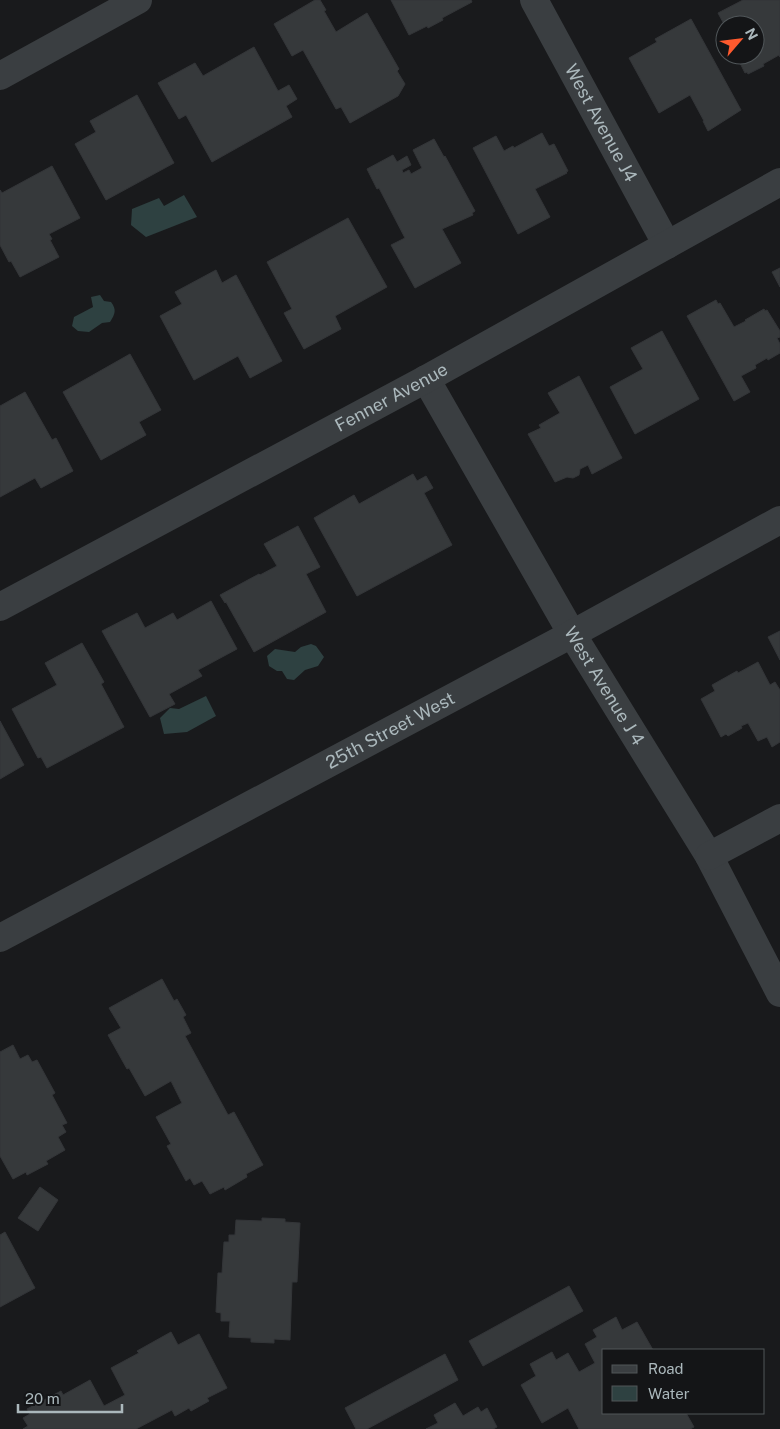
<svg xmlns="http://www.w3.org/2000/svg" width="780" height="1429" font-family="'Public Sans',sans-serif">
	<rect width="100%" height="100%" fill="#191a1c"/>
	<g fill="#2e4141">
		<path d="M184,195L197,217L146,237L131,225L132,209L159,198L164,206Z"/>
		<path d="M100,295L104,301L111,302C117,310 115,314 110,322L102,323L89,332L78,331L72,326L74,317L93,307L91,297Z"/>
		<path d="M311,644L316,646L324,657L318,666L305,670L294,680L287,679L282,671H277L269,666L267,656L275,649L295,652L301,647Z"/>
		<path d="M206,696L216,716L187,732L164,734L160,718L170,708L179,709Z"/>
	</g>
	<g fill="#36393b" stroke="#333538">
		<path d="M315,0H320L326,10L324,11L336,32L367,13L399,69L397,71L405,84L398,96L350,123L341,107L336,109L303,50L292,56L274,24Z"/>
		<path d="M391,0H471L472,2L442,18L443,20L428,28L427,26L409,35Z"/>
		<path d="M743,0H780V57L779,55L763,64L764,66L748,74L747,72L745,73L736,55H755V25H725V26L718,13Z"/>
		<path d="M691,19L741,110L708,131L703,121H704L690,95L659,113L629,58L657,42L655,39Z"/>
		<path d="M254,47L278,91L289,85L297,99L286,106L292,117L212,162L186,115L179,119L158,83L195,63L203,76Z"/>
		<path d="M137,95L174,163L106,200L75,144L96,132L90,121Z"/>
		<path d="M542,133L549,146L554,144L568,171L566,172L567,173L535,189L550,217L518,234L473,148L496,136L504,151L513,146L514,148Z"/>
		<path d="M434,139L444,157L445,156L475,211L472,213L473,215L442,229L461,263L415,288L391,245L405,238L379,188L377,189L367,169L393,155L397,162L407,156L411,165L402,170L403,173L409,170L411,174L422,168L413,150Z"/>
		<path d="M52,166L80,218L49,234L52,239L50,240L59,257L20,277L11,261L9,262L0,245V190L2,193Z"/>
		<path d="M348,218L387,287L335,316L341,329L304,349L284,313L292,309L267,262Z"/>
		<path d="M780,268V287L772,272Z"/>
		<path d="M216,270L222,283L236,275L282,361L250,378L238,356L194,380L160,316L182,304L175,292Z"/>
		<path d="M716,300L718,304L720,303L734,327L746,321L745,320L764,309L765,311L767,310L780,331V337L777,338L780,344V353L768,360L767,358L755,365L756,368L741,376L750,392L734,401L687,316Z"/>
		<path d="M662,331L699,399L635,434L610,387L643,369L631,348Z"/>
		<path d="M130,354L161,410L139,422L146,435L101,460L63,392Z"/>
		<path d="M579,376L622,458L592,474L588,465L580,469L579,475L573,478L567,477L555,482L528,434L541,428L539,425L560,413L548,393Z"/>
		<path d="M25,392L52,440L56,438L73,471L41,488L35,478L0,497V406Z"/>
		<path d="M413,474L417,481L426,476L433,488L424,493L452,545L357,596L314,518L354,495L359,504Z"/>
		<path d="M298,526L320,567L306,574L326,612L254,652L226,602L225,603L220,595L259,574L260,575L277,566L264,544Z"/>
		<path d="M211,601L237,649L198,670L202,676L169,694L175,704L150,717L102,631L137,613L145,628L173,613L177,620Z"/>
		<path d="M780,631V660L768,637Z"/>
		<path d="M82,643L104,682L101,684L124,727L47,768L41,757L38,758L12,709L57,685L45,663Z"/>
		<path d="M758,662L770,685L775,682L780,690V742L772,747L767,737L758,741L748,723L741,726L742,728L728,736L726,734L721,737L701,699L715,691L712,685L737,671L738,673Z"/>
		<path d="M0,721L24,765L0,779Z"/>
		<path d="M162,979L174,1001L177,999L186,1015L183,1017L191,1033L185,1036L228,1115L234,1112L263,1165L246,1174L247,1177L225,1190L224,1187L210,1194L202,1181L194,1185L190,1178L186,1181L167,1146L171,1144L156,1117L182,1103L171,1081L145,1096L129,1068L127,1069L108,1035L121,1028L109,1008Z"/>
		<path d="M13,1045L20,1059L28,1055L32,1062L37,1060L55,1093L52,1095L67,1123L62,1125L66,1132L58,1137L65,1150L46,1161L48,1164L27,1175L26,1172L13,1179L0,1156V1052Z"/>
		<path d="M40,1187L58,1200L38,1231L18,1218Z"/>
		<path d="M262,1218L285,1219V1222L300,1223L297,1282H292L290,1340L274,1339V1343L251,1342V1338L229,1337L230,1321H221V1313L216,1312L218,1273H222L224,1242H229V1235H235L236,1220L262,1221Z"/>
		<path d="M5,1232L35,1288L0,1307V1235Z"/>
		<path d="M569,1286L583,1311L483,1366L469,1341Z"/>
		<path d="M616,1317L622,1330L637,1322L653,1350H604V1413H686L694,1427L690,1429H579L568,1408L542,1423L521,1385L536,1376L530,1364L552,1352L556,1360L568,1353L579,1372L595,1363L585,1344L597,1337L593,1330Z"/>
		<path d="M171,1332L178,1345L199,1334L227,1388L207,1398L209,1401L191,1411L189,1408L175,1416L172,1410L136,1429H23L28,1426L23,1418L30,1414L27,1409L61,1391L63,1395L90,1380L104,1406L125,1395L111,1368L139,1353L137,1351Z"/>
		<path d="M445,1354L458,1380L367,1429H356L345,1408Z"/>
		<path d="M455,1403L463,1416L478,1407L481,1412L487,1408L497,1427L493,1429H426L438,1423L434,1415Z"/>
	</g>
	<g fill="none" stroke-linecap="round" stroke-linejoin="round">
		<g stroke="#3a3e41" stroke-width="28">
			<path id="s1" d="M534,0L667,245"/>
			<path d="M0,76L138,0"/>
			<path id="s2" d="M426,379L572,634L709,856L780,993"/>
			<path id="s3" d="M0,607L426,379L780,182"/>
			<path d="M709,856L780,818"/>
		</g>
		<path stroke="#3a3e41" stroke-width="28" id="s4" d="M0,938L572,634L780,520"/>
	</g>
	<g text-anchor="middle" stroke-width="4.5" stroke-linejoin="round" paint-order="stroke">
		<g font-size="18" fill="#abb8bc" stroke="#141517">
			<text dy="6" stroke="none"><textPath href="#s1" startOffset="140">West Avenue J4</textPath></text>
			<text dy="6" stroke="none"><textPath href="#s3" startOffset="444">Fenner Avenue</textPath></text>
			<text dy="6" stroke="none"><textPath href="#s2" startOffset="355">West Avenue J 4</textPath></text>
			<text dy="6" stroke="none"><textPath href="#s4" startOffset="442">25th Street West</textPath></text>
		</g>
	</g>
	<rect x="602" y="1349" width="162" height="65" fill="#141517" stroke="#505659"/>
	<rect x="612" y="1365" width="25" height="8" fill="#3a3e41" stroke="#505659"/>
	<text x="648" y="1374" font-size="15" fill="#abb8bc">Road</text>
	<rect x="612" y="1386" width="25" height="15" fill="#2e4141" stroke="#505659"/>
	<text x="648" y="1399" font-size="15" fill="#abb8bc">Water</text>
	<g transform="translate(740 40) rotate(62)"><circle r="24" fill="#141517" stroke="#505659"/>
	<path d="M0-4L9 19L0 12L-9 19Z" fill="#ff5a2e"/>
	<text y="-8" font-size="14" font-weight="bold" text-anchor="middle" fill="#abb8bc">N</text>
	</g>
	<path d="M18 1404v8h104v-8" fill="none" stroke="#abb8bc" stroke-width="2.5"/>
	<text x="25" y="1404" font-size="15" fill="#abb8bc" stroke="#141517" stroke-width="4" paint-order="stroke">20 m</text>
</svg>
